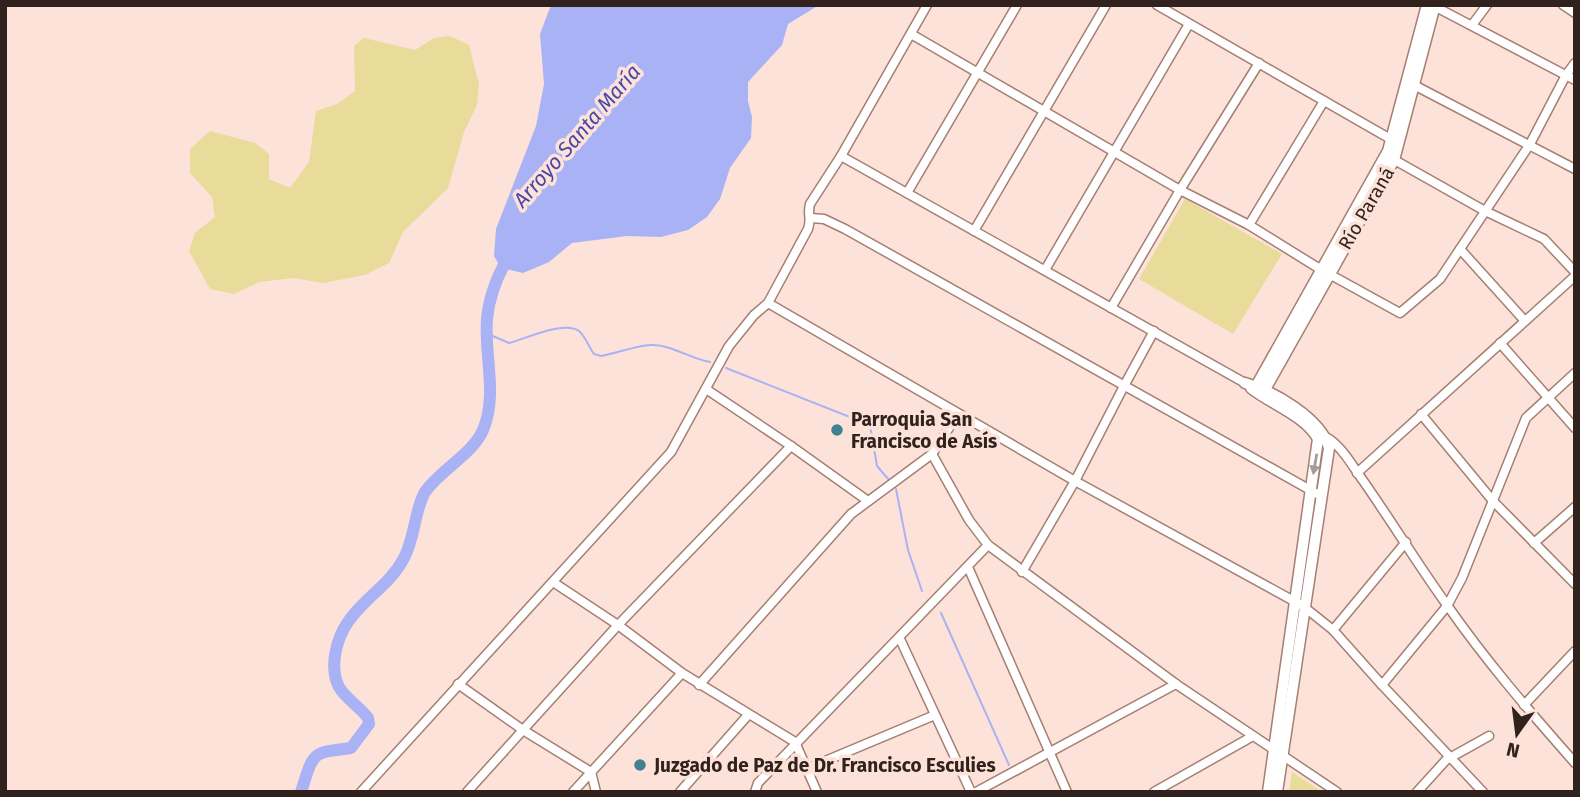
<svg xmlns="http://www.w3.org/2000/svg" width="1580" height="797" font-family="'Fira Sans',sans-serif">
	<rect width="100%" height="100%" fill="#fde2d9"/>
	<g fill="#e9db99">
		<path d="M450,36L469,45L479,84L477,105L464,132L448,188L403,232L389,263L365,275L323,283L294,278L259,282L234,294L210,289L189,251L195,233L215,217L212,197L190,173V149L210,131L255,143L269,154V179L290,188L309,162L316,111L337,104L355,91L354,46L364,38L415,50L434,38Z"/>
		<path d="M1185,199L1282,254L1233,334L1139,279Z"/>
		<path d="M1292,772L1322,792H1289Z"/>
	</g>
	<path fill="#a9b2f5" d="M551,5H819L788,24L782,45L748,82V101L752,117L751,138L730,168L720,199L707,217L688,230L661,237L627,236L572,243L549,262L523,273L501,268L494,256L496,229L536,126L544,84L540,34Z"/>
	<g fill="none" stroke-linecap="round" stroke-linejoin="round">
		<g stroke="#a9b2f5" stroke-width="2">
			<path d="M488,334L509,343C525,339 565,320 579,331C585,336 589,347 594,354L601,356C618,353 634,346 651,345C670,344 691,359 710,362"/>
			<path d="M726,368L870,425L877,466L889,480"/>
			<path d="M896,489L908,550L922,591"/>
			<path d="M941,613L1009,765"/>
		</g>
		<path stroke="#a9b2f5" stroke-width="12" d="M301,792C314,752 310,753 351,748L369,724L368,718C360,707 346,699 339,687C329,668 336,639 348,622C364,598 390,585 404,558C415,538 415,508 425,492C441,469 472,455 483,430C498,395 484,355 487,319C489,296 498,274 510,254"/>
		<g stroke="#a67f72" stroke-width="11">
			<g id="minor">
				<path d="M1157,5L1394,141"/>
				<path d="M1432,5L1575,80"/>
				<path d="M1563,5L1575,13"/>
				<path d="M1472,25L1487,5"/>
				<path d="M911,34L1180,190L1249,225L1320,269L1400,313L1440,279L1530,144L1566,75L1575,63"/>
				<path d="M1410,83L1575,169"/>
				<path d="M841,156L1245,383"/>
				<path d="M1391,158L1485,211L1544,239L1575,272"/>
				<path d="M907,193L1017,5"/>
				<path d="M811,218L824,219L845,229L1321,496"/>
				<path d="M1249,225L1324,101"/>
				<path d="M974,231L1106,5"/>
				<path d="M1460,249L1525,321"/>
				<path d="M1045,270L1189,24"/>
				<path d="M768,303L1075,481L1303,606L1333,630L1382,685L1483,792"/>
				<path d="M1111,308L1180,190L1259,63"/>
				<path d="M1500,343L1575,428"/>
				<path d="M706,389L791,446L868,501"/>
				<path d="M1421,414L1493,501L1575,584"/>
				<path d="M1326,437C1342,446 1353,467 1364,482C1392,522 1418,565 1447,605C1486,661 1530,712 1575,763"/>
				<path d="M932,454L969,520L988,545L1176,684L1337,792"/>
				<path d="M1357,473L1575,276"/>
				<path d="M1534,543L1575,507"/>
				<path d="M968,567L1067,792"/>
				<path d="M1022,572L1075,481L1124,386L1154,331"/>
				<path d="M553,582L618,625L682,673L795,742L817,792"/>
				<path d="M1333,630L1406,542"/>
				<path d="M900,639L971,792"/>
				<path d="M458,684L523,730L591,772L596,792"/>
				<path d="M699,685L851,514L932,454L958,414"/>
				<path d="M1382,685L1447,606L1462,578L1526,418L1575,373"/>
				<path d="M1524,705L1575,651"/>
				<path d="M806,769L935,715"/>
				<path d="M361,792L671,452L729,346L754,315L768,303L808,229C812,217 807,215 810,204L841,156L927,5"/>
				<path d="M467,792L618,625L791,446"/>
				<path d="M573,792L682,673"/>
				<path d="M680,792L748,715"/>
				<path d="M755,792L758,783L988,545"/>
				<path d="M976,792L1176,684"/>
				<path d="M1154,792L1253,736"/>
				<path d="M1417,792L1446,760L1489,736"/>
			</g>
		</g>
		<g stroke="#a67f72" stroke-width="13">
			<g id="tertiary">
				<path d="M1245,383C1273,391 1321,418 1329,448L1277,792"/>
				<path d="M1251,388C1271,404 1306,416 1318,439L1268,792"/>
				<path d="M1254,390L1388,151L1427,5"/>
				<path d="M1263,393L1394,160L1435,5"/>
			</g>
		</g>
		<use href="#minor" stroke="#fff" stroke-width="8"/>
		<use href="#tertiary" stroke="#fff" stroke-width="10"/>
	</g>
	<defs><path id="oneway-solid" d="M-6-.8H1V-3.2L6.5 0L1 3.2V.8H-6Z" transform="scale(1.75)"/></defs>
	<use fill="#a39c99" href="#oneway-solid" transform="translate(1315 464) rotate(100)"/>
	<g fill="#408294" stroke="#fde2d9" stroke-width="2.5">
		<circle cx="837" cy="430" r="7"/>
		<circle cx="640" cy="765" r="7"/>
	</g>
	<g text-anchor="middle" stroke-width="7" stroke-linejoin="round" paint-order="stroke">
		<g font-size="19" fill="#32221d" stroke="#fde2d9">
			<text transform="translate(1366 208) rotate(-60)" y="7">Río Paraná</text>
		</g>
		<g font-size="19" font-weight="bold" fill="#32221d" stroke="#fde2d9" text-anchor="start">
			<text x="851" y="426">Parroquia San<tspan x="851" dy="22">Francisco de Asís</tspan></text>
			<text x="654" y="772">Juzgado de Paz de Dr. Francisco Esculies</text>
		</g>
		<g font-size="21" font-style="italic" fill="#4748a8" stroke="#fde2d9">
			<text transform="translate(577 136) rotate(-49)" y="7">Arroyo Santa María</text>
		</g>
	</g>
	<rect width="1580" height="797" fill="none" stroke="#32221d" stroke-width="14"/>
	<g transform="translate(1517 734) rotate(194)" stroke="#fde2d9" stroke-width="5" paint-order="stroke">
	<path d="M0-5L12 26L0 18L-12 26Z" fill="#32221d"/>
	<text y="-10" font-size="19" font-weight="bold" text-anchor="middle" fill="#32221d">N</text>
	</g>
</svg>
